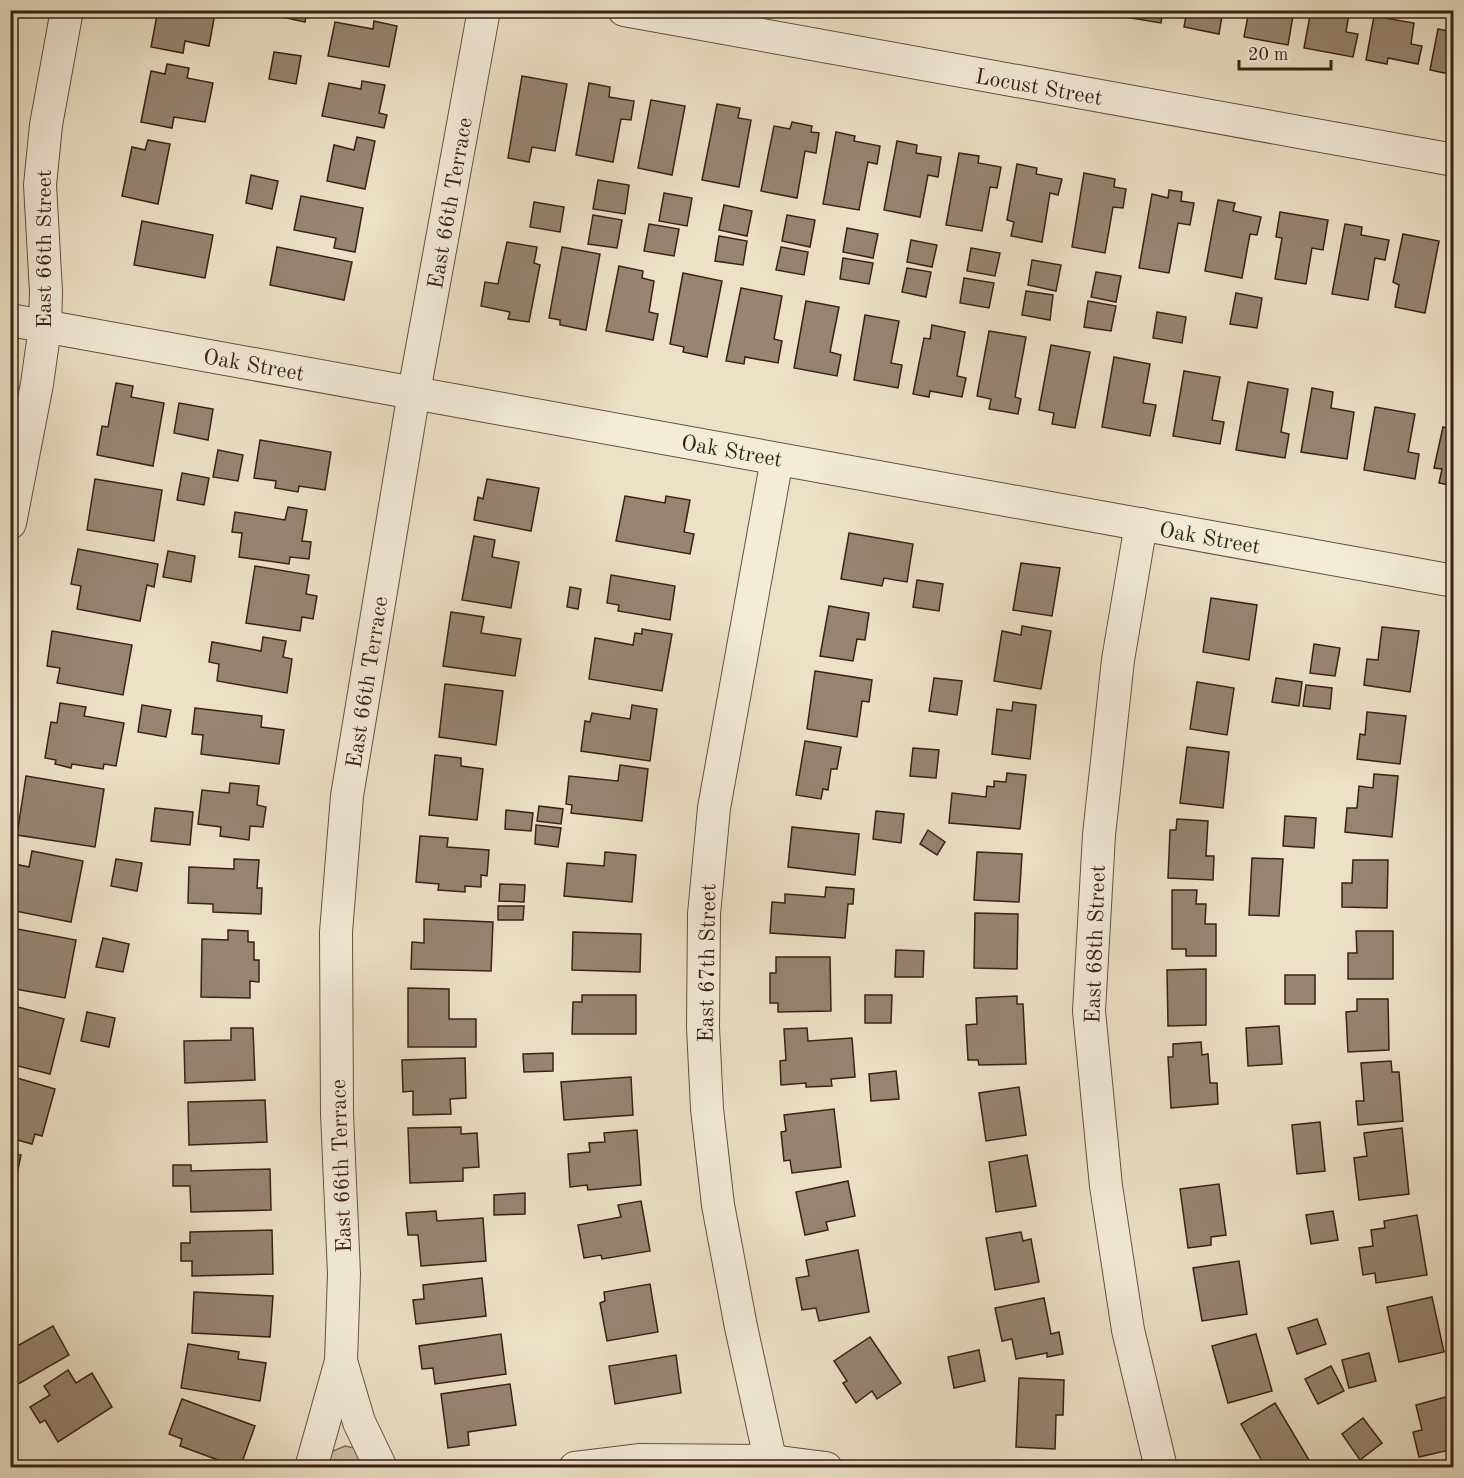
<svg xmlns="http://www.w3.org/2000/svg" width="1464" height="1478" font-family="'Old Standard TT',serif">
	<rect width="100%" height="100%" fill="#ebe1c5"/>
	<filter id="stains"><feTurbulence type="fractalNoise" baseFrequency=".00333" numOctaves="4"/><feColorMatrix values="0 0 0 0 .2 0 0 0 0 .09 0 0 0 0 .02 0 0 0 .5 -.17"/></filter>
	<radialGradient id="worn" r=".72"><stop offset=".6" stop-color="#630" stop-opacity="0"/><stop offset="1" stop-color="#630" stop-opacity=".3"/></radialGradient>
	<path fill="#cdc0a7" stroke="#84705e" stroke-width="1.5" d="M345,1446L354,1448L365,1468H326L333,1451Z"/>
	<g fill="#978471" stroke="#3b2016" stroke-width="1.5">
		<path d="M158,10H199L215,13L209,46L185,41L183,53L151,47Z"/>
		<path d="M283,10H307L305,22L282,17Z"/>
		<path d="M1070,10H1095L1094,15Z"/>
		<path d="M1113,10H1163L1161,23L1112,15Z"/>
		<path d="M1187,10H1223L1219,34L1184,27Z"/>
		<path d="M1249,10H1294L1288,45L1244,37Z"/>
		<path d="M1311,10H1330L1349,14L1346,32L1358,34L1353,57L1304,48Z"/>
		<path d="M1374,16L1414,23L1411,44L1422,46L1418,64L1388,58L1387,64L1366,60Z"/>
		<path d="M374,21L397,26L389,67L328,56L335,22L373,29Z"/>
		<path d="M1438,29L1454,32V75L1430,70Z"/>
		<path d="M274,52L301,56L296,84L269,79Z"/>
		<path d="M167,64L189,68L187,78L213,83L205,122L174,117L172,128L141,122L151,71L165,74Z"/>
		<path d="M522,76L567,84L555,151L532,147L529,162L508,158Z"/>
		<path d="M362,81L385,85L379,113L387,115L384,128L322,116L329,83L361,89Z"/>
		<path d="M589,83L610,87L609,97L634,101L631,120L621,119L613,162L576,155Z"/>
		<path d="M651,100L685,106L672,175L638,168Z"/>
		<path d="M717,104L740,108L738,118L751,120L739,187L702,180Z"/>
		<path d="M792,122L812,126L811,132L819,133L816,153L805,151L797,198L761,191L774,126L790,129Z"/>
		<path d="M836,132L855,136L854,141L880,146L877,164L868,162L859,210L823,204Z"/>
		<path d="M357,137L375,141L365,189L327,181L334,145L354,150Z"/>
		<path d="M148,140L170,144L158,204L122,196L132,147L145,150Z"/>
		<path d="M897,141L917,145L916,153L941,157L938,177L928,175L920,217L884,210Z"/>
		<path d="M959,153L979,156L978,163L1001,167L997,188L990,187L982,231L946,225Z"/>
		<path d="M1017,164L1037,168L1036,174L1062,179L1058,195L1050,193L1042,242L1011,236L1014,222L1007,220Z"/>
		<path d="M1084,173L1115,179L1114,187L1126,189L1123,208L1113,207L1105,253L1072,247Z"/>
		<path d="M251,175L278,181L272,209L246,203Z"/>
		<path d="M598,180L629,185L625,214L593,209Z"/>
		<path d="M1169,190L1182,192L1181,201L1194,203L1190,225L1178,223L1169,273L1139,268L1152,194L1168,198Z"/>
		<path d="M664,193L692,198L687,226L659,221Z"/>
		<path d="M301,196L363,208L355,252L334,248L336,238L294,230Z"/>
		<path d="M1218,200L1235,203L1233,211L1261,217L1257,235L1250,234L1242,278L1205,271Z"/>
		<path d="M534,202L564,207L560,232L530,227Z"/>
		<path d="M724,205L752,211L747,236L719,230Z"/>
		<path d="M1280,212L1328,220L1323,250L1312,248L1306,284L1275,279L1282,238L1276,237Z"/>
		<path d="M593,215L622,220L617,248L588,244Z"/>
		<path d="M787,215L815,220L810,247L782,241Z"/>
		<path d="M142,221L213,235L205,278L134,265Z"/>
		<path d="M649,224L679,229L674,256L644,251Z"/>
		<path d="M1345,224L1362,227L1361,235L1389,240L1385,260L1375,258L1368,300L1332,294Z"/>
		<path d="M847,228L878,234L873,258L843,252Z"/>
		<path d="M1403,234L1439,241L1425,313L1395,307L1399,285L1393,282Z"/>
		<path d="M719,236L747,241L743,265L715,261Z"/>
		<path d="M911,240L937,245L932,267L907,262Z"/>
		<path d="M507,242L537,247L534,263L540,265L529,322L508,319L510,312L481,306L485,282L498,284Z"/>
		<path d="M277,247L352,262L344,300L270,285Z"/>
		<path d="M562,247L600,254L586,330L560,325V320L549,318Z"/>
		<path d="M781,247L808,252L804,275L776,270Z"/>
		<path d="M971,248L1000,253L995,276L967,271Z"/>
		<path d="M843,258L873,263L869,284L840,279Z"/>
		<path d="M1032,260L1061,265L1056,291L1028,285Z"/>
		<path d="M619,266L643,271L642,278L654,281L649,312L658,314L653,340L606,331Z"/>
		<path d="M907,268L931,272L926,297L902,292Z"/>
		<path d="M1096,272L1121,276L1116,302L1091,297Z"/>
		<path d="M683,273L722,281L707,357L683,352L684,347L670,344Z"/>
		<path d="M964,278L994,283L989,308L960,303Z"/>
		<path d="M741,288L782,296L774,339L782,341L778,363L745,357L744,364L726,361Z"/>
		<path d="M1026,291L1053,295L1050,320L1022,315Z"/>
		<path d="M1236,293L1262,298L1257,328L1230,324Z"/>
		<path d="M806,301L839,307L830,352L841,355L837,376L794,368Z"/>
		<path d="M1088,301L1116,306L1111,331L1084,327Z"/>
		<path d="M1157,312L1186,317L1182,343L1153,338Z"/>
		<path d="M865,315L899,321L891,363L902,365L898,388L854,380Z"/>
		<path d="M932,325L965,332L957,376L966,378L962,397L930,391L929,397L913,394L924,338L930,339Z"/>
		<path d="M989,331L1026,337L1015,397L1021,399L1018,414L989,409L991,399L977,396Z"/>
		<path d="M1051,345L1090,352L1075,428L1052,424L1054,413L1039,410Z"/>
		<path d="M1114,357L1150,364L1143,403L1156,405L1150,436L1102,427Z"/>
		<path d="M1184,371L1220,377L1212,420L1224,422L1220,444L1173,436Z"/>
		<path d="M1248,382L1288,389L1281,432L1289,434L1285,458L1236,450Z"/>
		<path d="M116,383L133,386L131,397L164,403L153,466L97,455L102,426L108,427Z"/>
		<path d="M1312,388L1333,392L1331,408L1354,412L1347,459L1301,452Z"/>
		<path d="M179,403L213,409L208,440L174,433Z"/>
		<path d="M1375,407L1415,414L1408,452L1419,454L1415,479L1364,470Z"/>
		<path d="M1452,422H1454V486L1439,483L1442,469L1434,468L1443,427L1450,429Z"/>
		<path d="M260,440L331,452L325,490L299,486L298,492L275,488L276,481L254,478Z"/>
		<path d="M218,450L243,455L238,481L213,477Z"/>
		<path d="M182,473L209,478L204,505L177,500Z"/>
		<path d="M95,479L162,490L154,541L87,530Z"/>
		<path d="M487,479L539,488L531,531L474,520L478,497L483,499Z"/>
		<path d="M625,496L665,503L666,496L690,500L684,532L694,534L690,554L616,541Z"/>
		<path d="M288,507L307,510L302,541L311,542L309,559L290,557L289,564L239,557L242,533L232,532L235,512L285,520Z"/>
		<path d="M849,533L913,544L907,582L884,578L882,586L841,579Z"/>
		<path d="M474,536L495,540L492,557L519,562L511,608L462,600Z"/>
		<path d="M78,549L158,564L154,587L147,585L140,621L77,609L81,586L71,584Z"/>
		<path d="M168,551L195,556L191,582L163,577Z"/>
		<path d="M1021,563L1060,568L1052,616L1013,610Z"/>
		<path d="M255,566L309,575L306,594L317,596L313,619L302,617L300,631L246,623Z"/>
		<path d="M611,575L675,586L670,620L618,611L619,605L607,603Z"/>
		<path d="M917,580L943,584L939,611L913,607Z"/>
		<path d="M570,587L581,589L578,609L567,607Z"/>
		<path d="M1211,598L1257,605L1249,660L1203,652Z"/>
		<path d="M829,606L869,613L865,640L857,639L853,661L820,656Z"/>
		<path d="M451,612L484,617L481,633L521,639L515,676L443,666Z"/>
		<path d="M1022,626L1051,631L1041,689L994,681L1002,631L1021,635Z"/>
		<path d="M1382,627L1419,631L1410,692L1364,685L1367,659L1378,660Z"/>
		<path d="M642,629L672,634L662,691L589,679L595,638L633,645L635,633L642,634Z"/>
		<path d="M52,631L132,645L123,695L57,683L60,668L47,666Z"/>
		<path d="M263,637L286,641L283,657L292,659L287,693L217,681L219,664L209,662L212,642L261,651Z"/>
		<path d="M1314,644L1340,648L1335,676L1310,673Z"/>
		<path d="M815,671L872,680L869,702L862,701L857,737L807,729Z"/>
		<path d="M934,678L962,681L957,715L929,711Z"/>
		<path d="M1276,678L1302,682L1299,706L1272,702Z"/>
		<path d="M1197,682L1234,688L1227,735L1190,729Z"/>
		<path d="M445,684L503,691L496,745L439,737Z"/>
		<path d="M1306,685L1332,688L1330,709L1303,706Z"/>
		<path d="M1013,702L1036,705L1030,759L992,754L997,709L1012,711Z"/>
		<path d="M60,703L86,707L84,716L124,723L116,766L104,764L103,769L72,764L71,768L55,764L56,760L45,758L51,722L57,723Z"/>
		<path d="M142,705L171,710L166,737L138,732Z"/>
		<path d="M632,705L657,709L650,761L581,751L585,721L590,722L592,713L630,719Z"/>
		<path d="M195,708L262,716L261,727L284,730L279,764L201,754L203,735L192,734Z"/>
		<path d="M1367,712L1406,716L1400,764L1357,759L1360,734L1365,735Z"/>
		<path d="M805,741L841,747L837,769H831L828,790L823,789L821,799L796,795Z"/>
		<path d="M1187,747L1229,752L1223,808L1180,803Z"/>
		<path d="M913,748L939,750L936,778L910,776Z"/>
		<path d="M435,755L461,758V766L483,769L477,820L429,815Z"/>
		<path d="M620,765L648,769L642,821L571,813L572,805L566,804L569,776L618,781Z"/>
		<path d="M1007,773L1026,775L1020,829L949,823L952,793L986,797L987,786L994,787V781L1006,782Z"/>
		<path d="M1374,774L1398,776L1392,837L1345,832L1347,808H1357L1359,786L1373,788Z"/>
		<path d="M26,776L104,789L95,847L17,835Z"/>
		<path d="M230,783L259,786L257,805L266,807L263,827L250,826L249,840L220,836L221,827L198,824L202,790L229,793Z"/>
		<path d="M539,806L563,809L561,824L537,821Z"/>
		<path d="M155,808L193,812L190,845L151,841Z"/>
		<path d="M506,810L533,813L531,831L505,829Z"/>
		<path d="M876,811L904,814L901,843L873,839Z"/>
		<path d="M1285,816L1316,818L1314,848L1283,846Z"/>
		<path d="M1177,819L1208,821L1206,856H1214L1213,880L1168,878L1170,830H1176Z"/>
		<path d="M536,825L561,828L558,847L535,844Z"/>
		<path d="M792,827L859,834L855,875L788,867Z"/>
		<path d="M928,830L945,842L937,855L920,844Z"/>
		<path d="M420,836L448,838L447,847L489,850L487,876L481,875V887L465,886V892L438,890L439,884L416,882Z"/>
		<path d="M32,851L83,861L71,922L15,911L18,894L10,893V888L15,864L29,867Z"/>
		<path d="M605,852L636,855L632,902L564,896L567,863L604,866Z"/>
		<path d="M977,852L1022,854L1019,902L974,900Z"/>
		<path d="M1252,858L1283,859L1279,916L1249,915Z"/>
		<path d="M116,859L142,863L137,891L111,886Z"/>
		<path d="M234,859L259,860L257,888H262L261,914L213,912V904L188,903L189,867L234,869Z"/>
		<path d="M1353,860H1388L1387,908L1342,907V883H1352Z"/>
		<path d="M500,884L525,885L524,902L499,901Z"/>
		<path d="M826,887L854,889L853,904H848L845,938L770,933L772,902L785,903V894L825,897Z"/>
		<path d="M1172,890H1197L1196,904H1206L1205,924H1216V956H1186V949H1172Z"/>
		<path d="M498,906H524L523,920H498Z"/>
		<path d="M975,913L1018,914L1017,969L974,968Z"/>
		<path d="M424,919L493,922L491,971L411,969L412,942L424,943Z"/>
		<path d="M12,928L76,940L65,998L10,988V937Z"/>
		<path d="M228,930L248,931V942H254V960H259V982L250,981V998L201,997L202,939L228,940Z"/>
		<path d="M1356,931H1393V979H1348V953H1357Z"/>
		<path d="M573,932L641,934L640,972L572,970Z"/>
		<path d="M103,938L129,944L123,972L96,967Z"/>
		<path d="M896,950L924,951L923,977H895Z"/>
		<path d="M776,957H830L831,1011L778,1012V1003H770V973H776Z"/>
		<path d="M1206,969V1025L1168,1026L1167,970Z"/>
		<rect x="1285" y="975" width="30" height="29"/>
		<path d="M408,988L449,989V1019H476V1047H408Z"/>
		<path d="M582,995H636V1034H572L573,1002H582Z"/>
		<path d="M865,995H892L891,1023H865Z"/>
		<path d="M1017,996V1004H1023L1026,1064L979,1065L978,1060H968L966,1025L977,1024L976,998Z"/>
		<path d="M1357,999H1388L1389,1050L1348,1052L1346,1012L1357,1011Z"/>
		<path d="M10,1005L64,1019L50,1074L10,1064Z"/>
		<path d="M87,1012L115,1018L109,1047L81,1041Z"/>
		<path d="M1279,1026L1282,1064L1248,1066L1246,1028Z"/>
		<path d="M231,1028H253L255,1080L185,1083L184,1041L231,1040Z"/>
		<path d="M807,1028L808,1041L852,1038L855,1077L831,1079L832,1086L806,1087V1083L781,1085L780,1061L786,1060L784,1029Z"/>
		<path d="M1201,1042L1202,1055L1208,1054L1210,1083H1217L1218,1104L1171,1108L1168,1057H1173V1044Z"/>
		<path d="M553,1053V1071L524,1072L523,1054Z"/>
		<path d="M465,1058L466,1098L450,1099L451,1114L413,1115V1091L403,1092L402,1060Z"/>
		<path d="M1391,1061L1392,1072H1399L1403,1121L1358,1125L1356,1101H1364L1361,1063Z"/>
		<path d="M896,1071L899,1099L871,1101L869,1074Z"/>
		<path d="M10,1076L55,1089L42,1136L35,1134L32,1144L10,1138Z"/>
		<path d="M631,1077L633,1115L564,1120L561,1082Z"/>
		<path d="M1019,1087L1026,1135L986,1141L979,1093Z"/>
		<path d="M265,1100L267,1142L189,1145L188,1102Z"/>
		<path d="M834,1109L841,1167L792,1173L790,1160L784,1161L781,1132L786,1131L784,1115Z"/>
		<path d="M1320,1122L1325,1171L1297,1174L1292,1125Z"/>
		<path d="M461,1127V1134L477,1133L479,1167L463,1168V1181L410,1183L408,1128Z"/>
		<path d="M1402,1128L1409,1194L1359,1200L1354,1158L1367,1156L1364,1133Z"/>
		<path d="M637,1130L641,1185L588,1190L587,1185L570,1187L568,1154L590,1152L589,1143L605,1142L604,1133Z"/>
		<path d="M10,1153L21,1155L10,1206Z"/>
		<path d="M1027,1155L1036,1206L996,1212L989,1162Z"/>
		<path d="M173,1165H191V1171L270,1169L271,1210L191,1212L190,1186H173Z"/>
		<path d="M848,1181L855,1216L826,1222L828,1230L805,1235L796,1192Z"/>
		<path d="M1219,1184L1226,1235L1211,1237V1245L1188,1248L1180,1189Z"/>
		<path d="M525,1193V1214L494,1215V1195Z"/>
		<path d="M641,1201L650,1251L602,1259L601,1255L584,1258L578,1225L621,1217L618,1205Z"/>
		<path d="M436,1211L437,1221L483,1218L486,1261L421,1266L418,1235H408L406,1213Z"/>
		<path d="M1333,1211L1338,1240L1311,1244L1306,1215Z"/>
		<path d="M1417,1215L1427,1275L1376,1283L1375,1273L1363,1275L1359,1248L1373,1246L1371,1230L1385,1228L1384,1221Z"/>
		<path d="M272,1230L273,1274L192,1276V1261H181V1243H190V1232Z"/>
		<path d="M1021,1232L1023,1241L1031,1239L1039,1282L995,1290L986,1238Z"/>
		<path d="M858,1250L869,1312L819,1321L816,1308L802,1310L796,1278L809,1276L806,1260Z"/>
		<path d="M1239,1261L1247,1314L1202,1321L1193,1268Z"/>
		<path d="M10,1269L16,1294L10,1295Z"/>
		<path d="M482,1278L486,1316L416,1324L413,1300L424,1299L423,1285Z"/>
		<path d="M650,1284L658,1332L607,1341L600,1303L605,1301L604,1292Z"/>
		<path d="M194,1292L273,1296L270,1337L192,1333Z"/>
		<path d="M1432,1297L1444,1352L1399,1362L1387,1307Z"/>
		<path d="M1044,1298L1051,1334L1059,1332L1063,1354L1047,1357V1353L1016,1359L1012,1339L1002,1341L995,1308Z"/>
		<path d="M1317,1319L1326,1344L1297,1354L1288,1328Z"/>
		<path d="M53,1326L69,1355L13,1387L10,1382V1350Z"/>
		<path d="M501,1334L506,1374L435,1384L433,1368L422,1369L419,1346Z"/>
		<path d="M1256,1334L1272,1391L1228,1403L1212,1346Z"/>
		<path d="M870,1337L901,1383L877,1399L872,1391L856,1403L843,1383L847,1381L834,1361Z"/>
		<path d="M188,1344L239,1352L238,1359L266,1363L260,1401L181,1388Z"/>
		<path d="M979,1350L985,1381L954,1388L948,1357Z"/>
		<path d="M1369,1353L1376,1381L1349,1388L1342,1360Z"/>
		<path d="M676,1355L681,1393L615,1404L609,1366Z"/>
		<path d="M1331,1366L1344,1391L1318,1404L1305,1379Z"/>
		<path d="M68,1370L76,1383L92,1373L112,1407L58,1442L45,1420L40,1423L30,1407L50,1395L44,1386Z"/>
		<path d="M1019,1378L1064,1380L1063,1415H1056L1055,1449L1016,1447Z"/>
		<path d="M510,1384L516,1425L468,1432L469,1445L448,1448L441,1394Z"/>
		<path d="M1453,1395L1454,1449L1419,1457L1413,1432L1422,1430L1416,1405Z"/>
		<path d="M182,1399L255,1426L240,1468L180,1446L182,1439L169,1434Z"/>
		<path d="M1275,1403L1309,1460L1296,1468H1266L1241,1424Z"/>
		<path d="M1363,1418L1382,1443L1360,1460L1342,1434Z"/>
		<path d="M1321,1461L1337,1468H1318Z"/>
	</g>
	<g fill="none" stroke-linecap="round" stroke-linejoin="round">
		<g stroke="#675042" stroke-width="34">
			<g id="minor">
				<path d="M624,10L1454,160"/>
				<path d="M10,320L1454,581"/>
				<path d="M10,523L37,384L45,327L46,292L40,185L46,125L67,10"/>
				<path d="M1141,524L1118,660L1099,835L1089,1011L1106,1186L1128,1330L1161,1468"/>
				<path d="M341,1361L359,1422L381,1468"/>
				<path d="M311,1468L341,1361L344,1274L337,1113L336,932L347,796L414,392L484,10"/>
				<path d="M575,1468L641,1460L771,1461L826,1468"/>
				<path d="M772,1468L741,1327L718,1205L707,1109L703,1027L704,914L714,808L777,459"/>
			</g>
		</g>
		<use href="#minor" stroke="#f2ecd9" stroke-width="32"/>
	</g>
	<g text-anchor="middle" stroke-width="4.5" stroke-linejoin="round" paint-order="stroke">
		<g font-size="22" fill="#3b2016" stroke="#f2ecd9">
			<text transform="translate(1039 86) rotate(10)" y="8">Locust Street</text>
			<text transform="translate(449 203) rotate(-80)" y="8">East 66th Terrace</text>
			<text transform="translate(43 249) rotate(-90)" y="8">East 66th Street</text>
			<text transform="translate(254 364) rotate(10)" y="8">Oak Street</text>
			<text transform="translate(732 450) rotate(10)" y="8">Oak Street</text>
			<text transform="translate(1210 537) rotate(10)" y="8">Oak Street</text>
			<text transform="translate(366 682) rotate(-81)" y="8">East 66th Terrace</text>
			<text transform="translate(1094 944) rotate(-88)" y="8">East 68th Street</text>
			<text transform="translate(706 963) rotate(-89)" y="8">East 67th Street</text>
			<text transform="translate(340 1166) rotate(-92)" y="8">East 66th Terrace</text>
		</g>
	</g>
	<rect width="1464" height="1478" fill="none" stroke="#ebe1c5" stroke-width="36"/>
	<rect x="12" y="12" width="1440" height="1454" fill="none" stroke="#3b2016" stroke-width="3"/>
	<rect x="18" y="18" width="1428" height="1442" fill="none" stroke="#3b2016" stroke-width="1.5"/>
	<path d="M1239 60v9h92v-9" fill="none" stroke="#3b2016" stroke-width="3"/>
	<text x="1248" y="60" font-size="18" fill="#3b2016" stroke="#f2ecd9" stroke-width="4.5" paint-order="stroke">20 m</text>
	<rect width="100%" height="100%" filter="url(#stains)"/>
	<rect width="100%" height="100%" fill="url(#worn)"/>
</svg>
